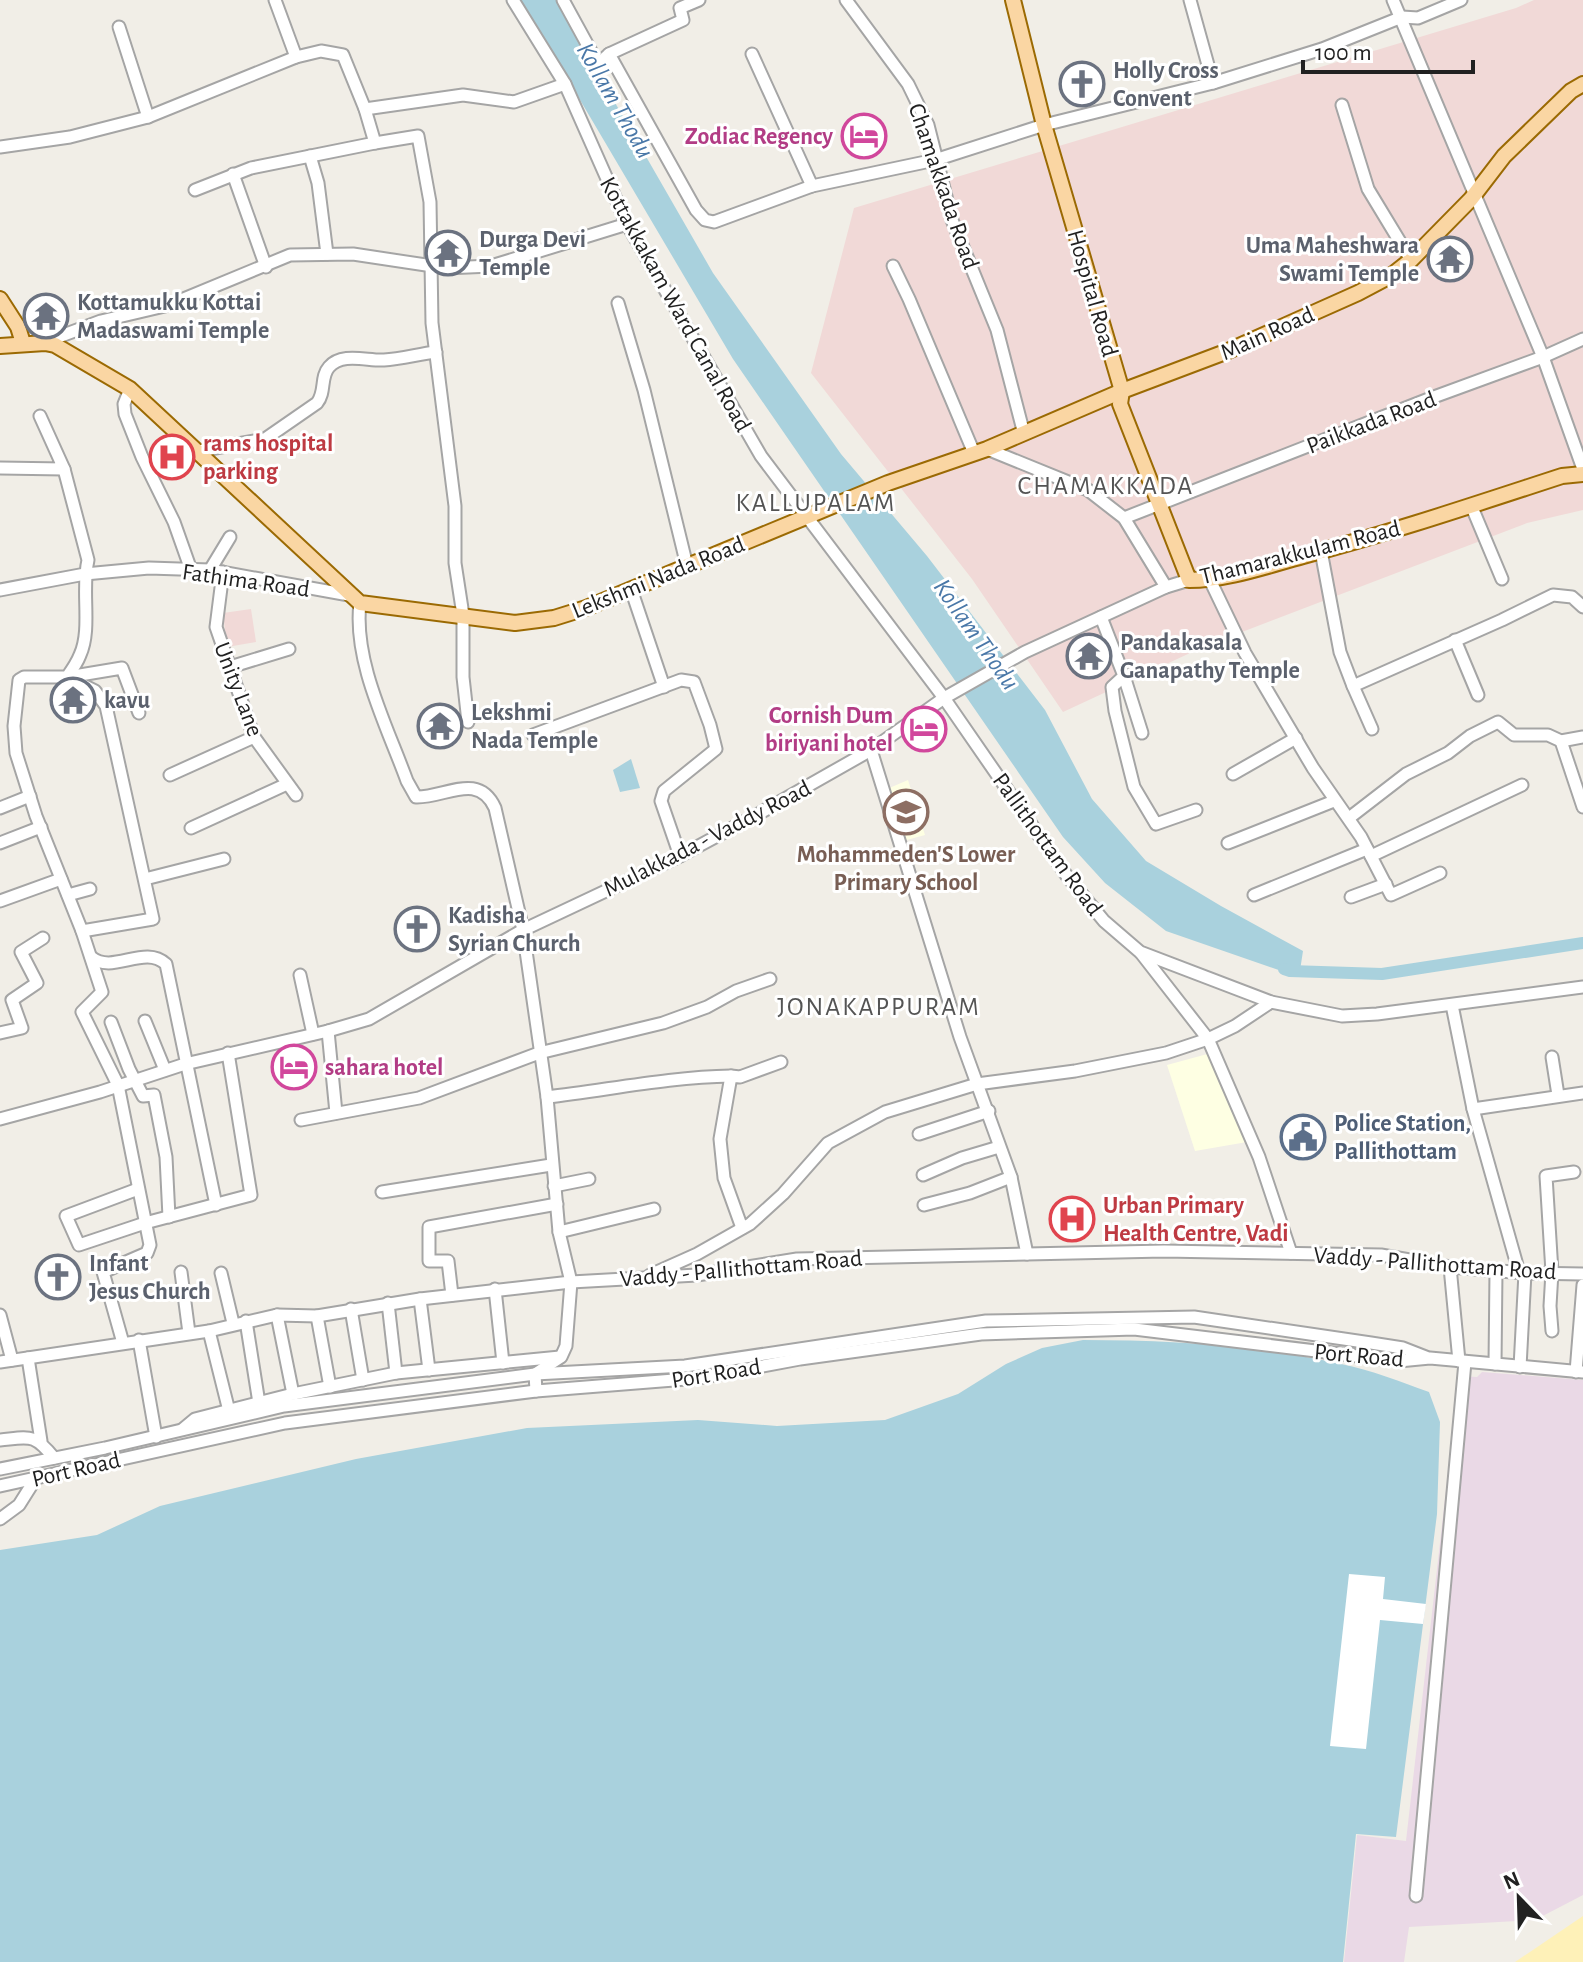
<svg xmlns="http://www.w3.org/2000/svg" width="1583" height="1962" font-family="'Alegreya Sans',sans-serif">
	<rect width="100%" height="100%" fill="#f1eee7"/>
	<g fill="#f1d9d7">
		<path d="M1534,0H1583V510L1527,523L1203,647L1063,712L972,579L811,373L854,208L1516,8Z"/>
		<path d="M251,609L256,642L227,647L223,613Z"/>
	</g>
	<path fill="#ead9e6" d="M1482,1372L1583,1380V1895L1535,1920L1409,1927L1404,1962H1344L1357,1835L1406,1841L1459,1376L1477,1377Z"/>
	<g fill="#feffe3">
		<path d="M908,780L925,835L903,841L887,789Z"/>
		<path d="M1211,1053L1247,1142L1195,1151L1167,1065Z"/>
	</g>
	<path fill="#fef1b8" d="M1583,1916V1962H1515Z"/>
	<g fill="#a9d1dd">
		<path d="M521,0H556L713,273L841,454L927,556L1045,710L1092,799L1146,861L1221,906L1303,951L1299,977L1166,931L1105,883L1063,837L733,359Z"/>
		<path d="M631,759L640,788L620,792L613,770Z"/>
		<path d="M1083,1340C1169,1340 1257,1345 1341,1364C1371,1370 1401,1382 1429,1392L1440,1422L1437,1514L1396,1837L1356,1834L1343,1962H0V1550L97,1535L160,1506L356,1459L527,1428L698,1420L777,1426L885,1420L958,1394L1006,1364L1042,1348Z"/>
	</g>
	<path fill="#fff" d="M1349,1574L1385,1577L1383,1599L1426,1604L1423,1624L1380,1620L1366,1749L1330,1746Z"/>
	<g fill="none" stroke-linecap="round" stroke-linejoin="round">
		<path stroke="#a9d1dd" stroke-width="12" d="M1284,969L1290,971L1382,974L1583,943"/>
		<g stroke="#a5a5a5" stroke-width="15">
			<g id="minor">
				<path d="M513,0L565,84L627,224L761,456L944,698L1067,876L1104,921L1140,952L1271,1002L1342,1016L1377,1014L1583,987"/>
				<path d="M563,0L598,64L609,54L696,210L705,220L714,222L812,186L935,160L1044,125L1213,83L1322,49L1402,17L1418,18L1461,0"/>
				<path d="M846,0L908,84L928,125L952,220L997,330L1024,434"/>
				<path d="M1190,0L1213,83"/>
				<path d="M1393,0L1543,357L1583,469"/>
				<path d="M119,27L148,117"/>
				<path d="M609,54L683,20L680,8L699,0"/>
				<path d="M752,54L812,186"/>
				<path d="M296,57L321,51L343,55L365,109L375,143L418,136L430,202L432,323L455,506V563L463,615V677L468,722"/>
				<path d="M1342,105L1368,189L1411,260"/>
				<path d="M365,109L463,95L514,102L565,84"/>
				<path d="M0,147L70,137L148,117L296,57L275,0"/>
				<path d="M310,156L318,183L327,254"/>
				<path d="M233,174L266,267"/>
				<path d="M195,190L251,168L375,143"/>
				<path d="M893,266L909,299L974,453"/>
				<path d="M618,303L644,390L687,566"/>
				<path d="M45,342L101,321L169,305L290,255L353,254L446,268L491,266L627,224"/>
				<path d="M130,389L124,404L125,414L142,457L174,522L191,570"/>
				<path d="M987,449L1088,490L1124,518L1166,587"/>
				<path d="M199,451L265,439L317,403C326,392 320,377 329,367C342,352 367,361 384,360C401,359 419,354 436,352"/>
				<path d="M0,468L64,469L40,416"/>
				<path d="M64,469L88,560C81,590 92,629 80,655C77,663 72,670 67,677H24L19,680L14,726L16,753L36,816L82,931L102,992L82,1012L118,1085L150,1245L147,1253L103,1272L123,1343"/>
				<path d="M1471,505L1502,579"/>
				<path d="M1124,518L1431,398L1543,357L1583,339"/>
				<path d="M1321,551L1340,652L1353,686L1502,620L1553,595L1572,597L1583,607"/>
				<path d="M210,570L230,537"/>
				<path d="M223,572L216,627L254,737L296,795"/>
				<path d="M1210,580L1245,653L1313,768L1361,837L1391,895L1440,873"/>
				<path d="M631,589L664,687"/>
				<path d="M0,590L85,574L149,568L210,570L349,595"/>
				<path d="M360,603C353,661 387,726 407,781L416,797C445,798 478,771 495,808L523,930L547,1097L559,1232L571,1282L566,1346L561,1357L535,1374L536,1391"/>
				<path d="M1101,617L1124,676L1112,687L1115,711L1134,787L1156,824L1196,810"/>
				<path d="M1455,640L1478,695"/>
				<path d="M230,667L289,649"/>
				<path d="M1124,676L1142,733"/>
				<path d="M67,677L95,691L106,706L153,919L82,931"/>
				<path d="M68,677L122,668L139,713"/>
				<path d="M1353,686L1372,729"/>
				<path d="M533,735L681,680L694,682L710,725L716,749L664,791L661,801L680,856"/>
				<path d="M1561,741L1583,807"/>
				<path d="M871,750L960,1037L1011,1177L1027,1254"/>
				<path d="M1233,774L1296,738"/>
				<path d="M170,775L254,737"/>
				<path d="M0,808L30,796"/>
				<path d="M1349,818L1406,774L1448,753L1470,736L1498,722L1514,735H1548L1561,741L1583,737"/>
				<path d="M191,828L287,784"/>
				<path d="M0,843L41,827"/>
				<path d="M1228,843L1334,801"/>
				<path d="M1371,856L1522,785"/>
				<path d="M145,879L224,859"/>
				<path d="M68,895L90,889"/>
				<path d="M1254,895L1367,849"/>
				<path d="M1351,897L1386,884"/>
				<path d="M0,901L61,879"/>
				<path d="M1141,953L1208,1039L1259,1157L1291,1253"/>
				<path d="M91,957C113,975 144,944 166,964L216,1205"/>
				<path d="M300,975L313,1034"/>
				<path d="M1452,1005L1473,1109L1519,1272"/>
				<path d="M145,1021L165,1070"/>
				<path d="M111,1022L129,1069L143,1096L154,1095L166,1157L169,1217"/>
				<path d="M328,1031L336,1113"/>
				<path d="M0,1033L22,1028L12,1000L37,983L21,952L43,938"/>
				<path d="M1552,1057L1558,1095"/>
				<path d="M547,1097C608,1090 669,1077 731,1076"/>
				<path d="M1473,1109L1583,1093"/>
				<path d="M0,1119L100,1092L185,1064L328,1031L369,1019L523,930L680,856L760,813L871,750L944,698L1025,652L1166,587L1189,580"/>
				<path d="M301,1120L419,1098L539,1053L663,1023L707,1007L736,991L770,979"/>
				<path d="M919,1134L989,1111"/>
				<path d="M923,1175L962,1158L999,1147"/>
				<path d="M554,1186L589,1179"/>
				<path d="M138,1189L66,1216L79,1245L145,1223L251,1195L228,1053"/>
				<path d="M382,1192L551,1165"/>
				<path d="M924,1205L970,1193L1011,1177"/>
				<path d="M742,1228L724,1178L720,1139L731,1076L740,1077L781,1062"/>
				<path d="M559,1232L654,1209"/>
				<path d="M1450,1267L1459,1361"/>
				<path d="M181,1272L189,1333"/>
				<path d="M221,1273L233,1323"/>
				<path d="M650,1275L697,1254L750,1224L783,1194L828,1143L885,1112L977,1084L1075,1071L1166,1053L1208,1039L1235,1026L1271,1002"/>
				<path d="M495,1289L503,1363"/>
				<path d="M452,1295L448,1261H429V1227L557,1204"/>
				<path d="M420,1299L429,1370"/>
				<path d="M388,1303L396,1373"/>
				<path d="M351,1309L363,1380"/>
				<path d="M0,1315L12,1360"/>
				<path d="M277,1315L293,1394"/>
				<path d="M317,1316L330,1387"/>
				<path d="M246,1321L259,1403"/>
				<path d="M209,1331L229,1411"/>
				<path d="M1552,1331L1550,1306L1552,1272L1546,1176L1574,1172"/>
				<path d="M139,1340L156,1437"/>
				<path d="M28,1358L41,1441"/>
				<path d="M0,1362L209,1331L277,1315L317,1316L420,1299L571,1282L697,1275L797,1259L1164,1251L1381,1255L1450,1267L1525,1273L1583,1274"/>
				<path d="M1495,1364L1496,1271"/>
				<path d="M1520,1367L1525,1273"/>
				<path d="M1576,1372L1583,1285"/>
				<path d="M183,1429L195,1419L293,1394L396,1373L560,1357"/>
				<path d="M0,1440C30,1437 34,1433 54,1458"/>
				<path d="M0,1469L105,1448L284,1406L535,1374L685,1366L986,1321L1194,1317L1371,1343L1403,1348L1426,1357"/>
				<path d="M0,1486L285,1423L536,1391L699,1378L800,1359L981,1334L1134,1329L1399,1361L1430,1358L1583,1372"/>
				<path d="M0,1519L19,1505L36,1478"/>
				<path d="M1416,1896L1465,1362"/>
			</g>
		</g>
		<g stroke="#9b6a03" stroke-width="18">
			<g id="major">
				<path d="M1013,0L1044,125L1122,391L1120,404L1189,580C1227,580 1266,566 1303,556C1390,533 1476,504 1562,476L1583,474"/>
				<path d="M0,299L18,327L23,343"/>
				<path d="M0,346L45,343L55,345L130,389L360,603L515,623L554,618L586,608L888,483L987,449L1122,391L1228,351L1358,293L1392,275L1411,260L1471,199L1504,156L1571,91L1583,84"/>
			</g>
		</g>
		<use href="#minor" stroke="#fff" stroke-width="11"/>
		<use href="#major" stroke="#fad6a3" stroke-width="14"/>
	</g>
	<defs>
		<g id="church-ring" transform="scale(2.3)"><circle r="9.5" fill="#fff" stroke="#6b7280" stroke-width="1.5"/><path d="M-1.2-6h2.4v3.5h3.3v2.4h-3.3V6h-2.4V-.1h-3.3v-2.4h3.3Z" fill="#6b7280"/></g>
		<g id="hotel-ring" transform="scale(2.3)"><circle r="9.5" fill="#fff" stroke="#d1479c" stroke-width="1.5"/><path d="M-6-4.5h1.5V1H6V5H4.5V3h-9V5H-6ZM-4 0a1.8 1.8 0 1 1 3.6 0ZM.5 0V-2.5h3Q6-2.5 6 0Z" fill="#d1479c"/></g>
		<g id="temple-ring" transform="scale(2.3)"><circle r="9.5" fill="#fff" stroke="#6b7280" stroke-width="1.5"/><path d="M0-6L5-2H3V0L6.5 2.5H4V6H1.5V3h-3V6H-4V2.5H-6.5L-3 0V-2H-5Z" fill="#6b7280"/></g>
		<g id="hospital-ring" transform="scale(2.3)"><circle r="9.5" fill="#fff" stroke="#e0444e" stroke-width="1.5"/><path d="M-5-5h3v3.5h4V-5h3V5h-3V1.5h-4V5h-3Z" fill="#e0444e"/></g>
		<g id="school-ring" transform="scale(2.3)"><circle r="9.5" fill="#fff" stroke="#8d6e63" stroke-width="1.5"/><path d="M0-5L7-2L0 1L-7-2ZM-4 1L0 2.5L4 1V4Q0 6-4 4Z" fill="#8d6e63"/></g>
		<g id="civic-ring" transform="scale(2.3)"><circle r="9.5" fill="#fff" stroke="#5c6f8a" stroke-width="1.5"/><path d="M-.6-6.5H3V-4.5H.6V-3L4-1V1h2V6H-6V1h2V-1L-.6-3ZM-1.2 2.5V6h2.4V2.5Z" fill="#5c6f8a"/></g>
	</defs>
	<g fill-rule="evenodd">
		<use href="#church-ring" x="1082" y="84"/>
		<use href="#hotel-ring" x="864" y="136"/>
		<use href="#temple-ring" x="448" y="253"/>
		<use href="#temple-ring" x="1450" y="259"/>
		<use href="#temple-ring" x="46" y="316"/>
		<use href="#hospital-ring" x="172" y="457"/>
		<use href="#temple-ring" x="1089" y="656"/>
		<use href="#temple-ring" x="73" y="700"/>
		<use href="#temple-ring" x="440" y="726"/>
		<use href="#hotel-ring" x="924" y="729"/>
		<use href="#school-ring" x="906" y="812"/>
		<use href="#church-ring" x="417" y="929"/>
		<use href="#hotel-ring" x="294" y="1067"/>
		<use href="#civic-ring" x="1303" y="1137"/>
		<use href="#hospital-ring" x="1072" y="1219"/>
		<use href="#church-ring" x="58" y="1277"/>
	</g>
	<g text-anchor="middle" stroke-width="6" stroke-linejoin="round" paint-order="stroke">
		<g font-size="24" font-weight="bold" fill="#5b616d" stroke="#fff" text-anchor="start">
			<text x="1113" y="78">Holly Cross<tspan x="1113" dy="28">Convent</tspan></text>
			<text x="479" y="247">Durga Devi<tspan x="479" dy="28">Temple</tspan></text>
			<text x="1419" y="253" text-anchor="end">Uma Maheshwara<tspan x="1419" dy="28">Swami Temple</tspan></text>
			<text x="77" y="310">Kottamukku Kottai<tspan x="77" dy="28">Madaswami Temple</tspan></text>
			<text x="1120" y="650">Pandakasala<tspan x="1120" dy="28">Ganapathy Temple</tspan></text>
			<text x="104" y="708">kavu</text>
			<text x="471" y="720">Lekshmi<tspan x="471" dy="28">Nada Temple</tspan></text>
			<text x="448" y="923">Kadisha<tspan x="448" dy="28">Syrian Church</tspan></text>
			<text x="89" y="1271">Infant<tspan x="89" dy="28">Jesus Church</tspan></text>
		</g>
		<g font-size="24" font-weight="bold" fill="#b23c85" stroke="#fff" text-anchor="end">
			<text x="833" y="144">Zodiac Regency</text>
			<text x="893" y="723">Cornish Dum<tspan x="893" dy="28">biriyani hotel</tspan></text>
			<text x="325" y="1075" text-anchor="start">sahara hotel</text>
		</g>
		<g font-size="24" fill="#212121" stroke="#fff">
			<text transform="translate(944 186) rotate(71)" y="8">Chamakkada Road</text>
			<text transform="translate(1093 293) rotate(74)" y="8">Hospital Road</text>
			<text transform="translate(676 304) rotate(61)" y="8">Kottakkakam Ward Canal Road</text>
			<text transform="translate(1267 333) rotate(-24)" y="8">Main Road</text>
			<text transform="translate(1371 422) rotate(-21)" y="8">Paikkada Road</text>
			<text transform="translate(1300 552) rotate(-14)" y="8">Thamarakkulam Road</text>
			<text transform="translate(658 577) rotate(-22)" y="8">Lekshmi Nada Road</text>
			<text transform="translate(246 580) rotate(8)" y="8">Fathima Road</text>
			<text transform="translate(239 689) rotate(69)" y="8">Unity Lane</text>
			<text transform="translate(707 838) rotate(-27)" y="8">Mulakkada - Vaddy Road</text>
			<text transform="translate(1048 844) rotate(54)" y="8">Pallithottam Road</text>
			<text transform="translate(1435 1263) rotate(4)" y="8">Vaddy - Pallithottam Road</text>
			<text transform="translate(741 1268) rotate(-5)" y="8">Vaddy - Pallithottam Road</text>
			<text transform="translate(1359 1355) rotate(5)" y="8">Port Road</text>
			<text transform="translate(716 1373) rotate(-9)" y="8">Port Road</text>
			<text transform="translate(76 1469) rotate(-13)" y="8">Port Road</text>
		</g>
		<g font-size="24" font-weight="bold" fill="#be3a42" stroke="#fff" text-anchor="start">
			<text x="203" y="451">rams hospital<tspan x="203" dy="28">parking</tspan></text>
			<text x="1103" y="1213">Urban Primary<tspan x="1103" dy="28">Health Centre, Vadi</tspan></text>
		</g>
		<g font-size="24" font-weight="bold" fill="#785e54" stroke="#fff">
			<text x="906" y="862">Mohammeden'S Lower<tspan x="906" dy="28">Primary School</tspan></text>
		</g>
		<g font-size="24" font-weight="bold" fill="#4e5e75" stroke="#fff" text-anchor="start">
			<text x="1334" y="1131">Police Station,<tspan x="1334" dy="28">Pallithottam</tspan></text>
		</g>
		<g font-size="26" font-style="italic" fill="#4a78a8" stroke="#fff">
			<text transform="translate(616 100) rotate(60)" y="9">Kollam Thodu</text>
			<text transform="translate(977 634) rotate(55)" y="9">Kollam Thodu</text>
		</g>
		<g font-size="26" letter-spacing="2" fill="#545454" stroke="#fff">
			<text x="1106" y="494">CHAMAKKADA</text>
			<text x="816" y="511">KALLUPALAM</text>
			<text x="879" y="1015">JONAKAPPURAM</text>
		</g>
	</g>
	<g transform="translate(1519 1898) rotate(337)" stroke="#ffffff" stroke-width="6" paint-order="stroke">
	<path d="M0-6L14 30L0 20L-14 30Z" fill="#212121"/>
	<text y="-12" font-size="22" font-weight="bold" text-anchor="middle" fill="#212121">N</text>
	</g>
	<path d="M1303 60v12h170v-12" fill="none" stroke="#212121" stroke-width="4"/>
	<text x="1315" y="60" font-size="24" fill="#212121" stroke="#ffffff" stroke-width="6" paint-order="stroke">100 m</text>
</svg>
